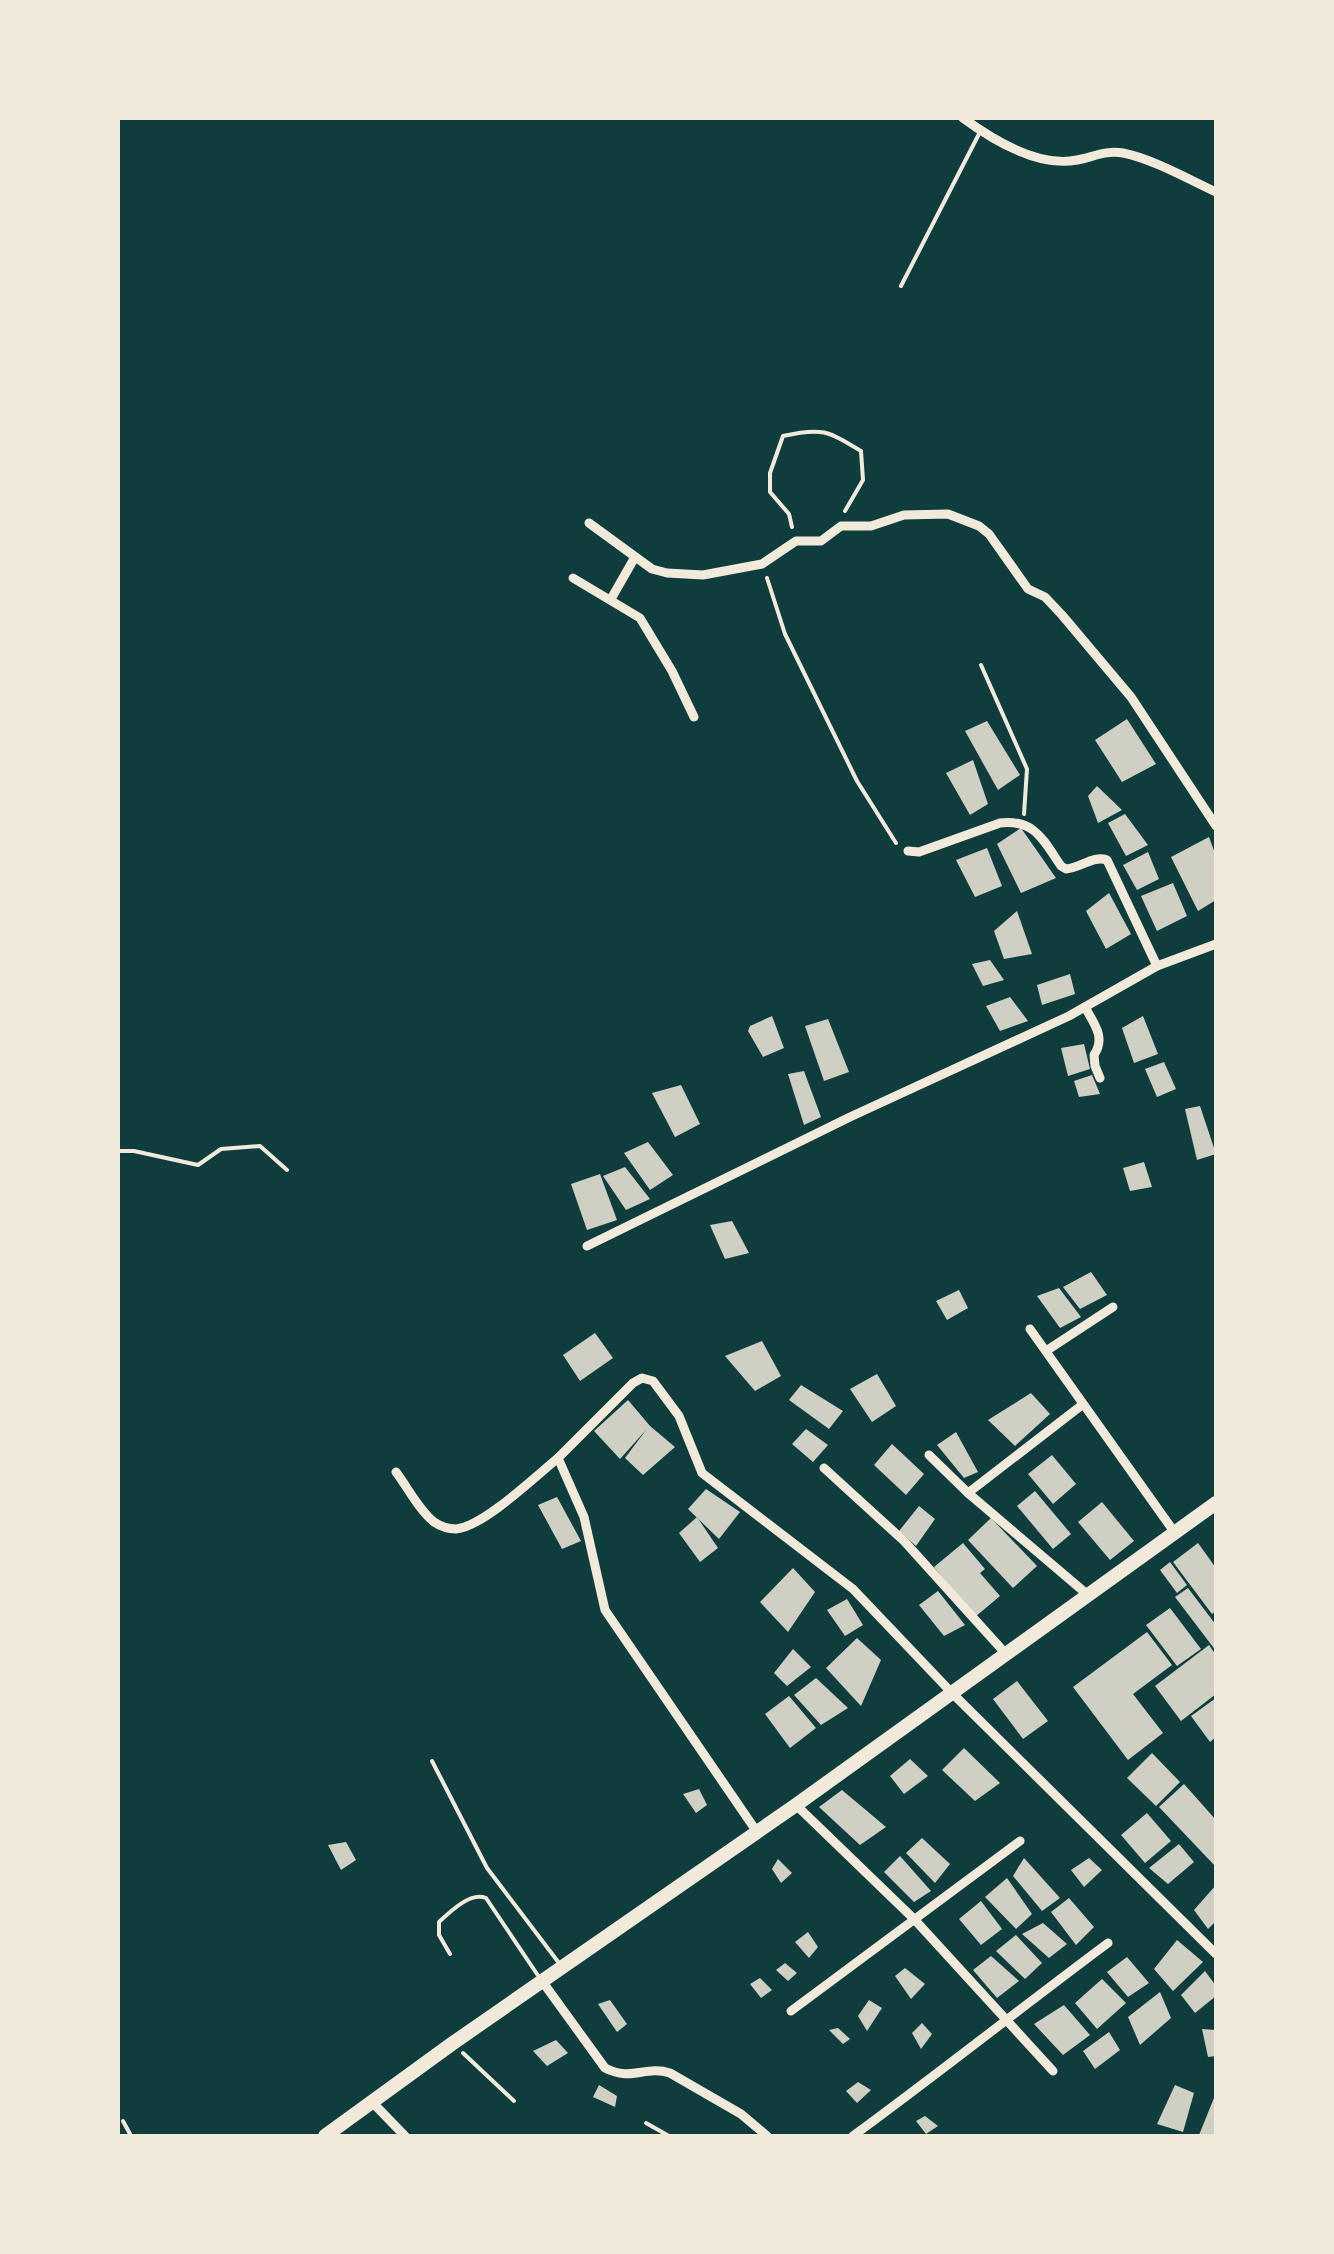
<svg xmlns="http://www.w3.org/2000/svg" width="1334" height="2254" font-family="'Source Sans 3',sans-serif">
	<rect width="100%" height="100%" fill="#0f3d3e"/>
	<g fill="#cfcfc3">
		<path d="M1127,719L1156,764L1122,782L1095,740Z"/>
		<path d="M987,721L1020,775L998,790L965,731Z"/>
		<path d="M973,760L988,804L970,815L946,773Z"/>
		<path d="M1097,786L1122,810L1098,823L1088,796Z"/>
		<path d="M1125,814L1148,845L1126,856L1108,823Z"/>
		<path d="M1021,828L1056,878L1021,893L997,844Z"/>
		<path d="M1209,837L1216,856V900L1198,911L1171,857Z"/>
		<path d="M987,848L1002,886L975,897L956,860Z"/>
		<path d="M1148,852L1159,879L1137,890L1123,865Z"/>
		<path d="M1173,883L1187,916L1157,931L1141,896Z"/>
		<path d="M1109,893L1131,934L1106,949L1086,911Z"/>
		<path d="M1017,911L1032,954L1004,959L994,931Z"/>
		<path d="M990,960L1004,980L983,986L972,964Z"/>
		<path d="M1070,974L1075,994L1042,1005L1037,985Z"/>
		<path d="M1010,997L1028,1021L1000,1031L986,1006Z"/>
		<path d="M772,1016L784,1048L763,1057L748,1031L750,1026Z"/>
		<path d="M1143,1016L1158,1054L1134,1063L1122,1028Z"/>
		<path d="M828,1019L849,1072L824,1081L805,1026Z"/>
		<path d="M1084,1044L1090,1069L1068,1076L1061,1048Z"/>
		<path d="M1164,1062L1176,1089L1157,1097L1145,1069Z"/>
		<path d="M804,1071L821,1117L804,1125L788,1074Z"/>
		<path d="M1092,1075L1100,1094L1079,1097L1074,1081Z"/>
		<path d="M681,1085L700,1124L675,1137L652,1093Z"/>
		<path d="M1200,1106L1216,1154L1197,1160L1185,1109Z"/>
		<path d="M648,1142L673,1175L650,1190L624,1153Z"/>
		<path d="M1144,1162L1152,1187L1130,1191L1123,1168Z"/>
		<path d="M625,1167L650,1199L626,1210L603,1176Z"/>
		<path d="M600,1174L617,1220L587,1230L571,1184Z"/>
		<path d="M732,1221L749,1253L725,1259L710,1225Z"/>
		<path d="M1091,1272L1107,1295L1080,1309L1063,1287Z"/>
		<path d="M1059,1288L1081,1317L1060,1328L1037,1296Z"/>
		<path d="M959,1290L968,1308L947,1320L936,1301Z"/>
		<path d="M595,1333L613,1358L580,1381L563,1355Z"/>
		<path d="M762,1341L781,1376L755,1391L725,1356Z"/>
		<path d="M877,1374L896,1406L872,1422L850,1389Z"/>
		<path d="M801,1385L843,1411L829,1429L789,1400Z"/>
		<path d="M1031,1393L1050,1414L1015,1446L988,1420Z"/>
		<path d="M628,1400L650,1426L675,1447L643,1475L625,1458L646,1430L620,1459L594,1431Z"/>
		<path d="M806,1429L828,1445L813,1462L792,1444Z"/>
		<path d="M956,1432L978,1472L964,1478L937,1445Z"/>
		<path d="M892,1444L924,1474L906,1495L874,1465Z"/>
		<path d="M1052,1455L1076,1484L1053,1504L1028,1474Z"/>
		<path d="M706,1489L740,1512L719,1539L688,1509Z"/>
		<path d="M1035,1491L1071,1534L1053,1549L1017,1506Z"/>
		<path d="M557,1497L581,1541L562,1549L538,1505Z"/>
		<path d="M1102,1502L1134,1541L1110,1560L1078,1522Z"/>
		<path d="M919,1506L935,1519L916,1546L899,1531Z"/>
		<path d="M697,1517L718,1548L700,1562L679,1533Z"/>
		<path d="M991,1518L1037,1566L1013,1588L968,1540Z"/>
		<path d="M963,1543L985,1569L980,1573L1000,1596L975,1617L934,1567Z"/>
		<path d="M1198,1543L1216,1568V1611L1212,1614L1173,1562Z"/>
		<path d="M1170,1562L1187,1585L1177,1593L1160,1570Z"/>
		<path d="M793,1568L815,1592L788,1632L760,1602Z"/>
		<path d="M1188,1588L1216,1625V1651L1175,1597Z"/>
		<path d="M938,1591L965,1625L944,1636L919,1605Z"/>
		<path d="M847,1599L863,1625L845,1636L827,1610Z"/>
		<path d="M1170,1608L1201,1649L1177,1666L1146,1625Z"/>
		<path d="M1147,1632L1172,1665L1133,1694L1163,1733L1128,1760L1073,1687Z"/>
		<path d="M857,1638L881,1660L861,1706L826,1668Z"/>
		<path d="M1209,1645L1216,1655V1694L1181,1721L1155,1686Z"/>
		<path d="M793,1649L811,1667L787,1686L774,1673Z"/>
		<path d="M816,1678L848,1708L821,1725L794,1695Z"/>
		<path d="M1017,1681L1048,1721L1023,1739L993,1699Z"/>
		<path d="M789,1696L816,1728L790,1748L765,1714Z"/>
		<path d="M1216,1698V1737L1210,1742L1191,1716Z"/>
		<path d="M964,1748L1000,1783L975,1801L942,1770Z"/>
		<path d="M1152,1753L1180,1782L1156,1806L1127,1778Z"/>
		<path d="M910,1759L928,1776L904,1794L890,1776Z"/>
		<path d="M1184,1784L1216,1820V1867L1159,1807Z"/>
		<path d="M699,1789L707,1805L696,1813L683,1794Z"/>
		<path d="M842,1790L886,1827L860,1845L819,1807Z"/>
		<path d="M1147,1813L1171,1841L1145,1863L1121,1835Z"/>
		<path d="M922,1838L950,1864L935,1883L906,1853Z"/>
		<path d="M346,1842L356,1860L341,1870L328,1845Z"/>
		<path d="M1179,1844L1194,1862L1168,1884L1149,1868Z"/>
		<path d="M900,1856L931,1891L914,1902L884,1872Z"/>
		<path d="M1024,1858L1060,1898L1042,1911L1013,1876Z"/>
		<path d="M1089,1858L1102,1870L1084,1887L1071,1870Z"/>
		<path d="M778,1859L792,1873L781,1883L772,1869Z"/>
		<path d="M1007,1878L1032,1914L1016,1929L985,1897Z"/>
		<path d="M1216,1885V1921L1208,1929L1194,1910Z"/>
		<path d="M1069,1898L1094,1927L1076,1945L1051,1912Z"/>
		<path d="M981,1901L1002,1929L981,1945L959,1919Z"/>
		<path d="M1043,1923L1067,1944L1049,1958L1022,1934Z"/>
		<path d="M808,1932L818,1947L809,1958L795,1942Z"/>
		<path d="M1016,1935L1042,1963L1025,1979L996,1951Z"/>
		<path d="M1177,1940L1203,1962L1173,1991L1154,1969Z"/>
		<path d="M991,1956L1019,1981L997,1998L973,1970Z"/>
		<path d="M1127,1957L1149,1983L1128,1997L1107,1972Z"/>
		<path d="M785,1963L797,1973L788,1981L776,1970Z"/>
		<path d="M905,1968L925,1984L911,1999L895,1976Z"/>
		<path d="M1205,1971L1216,1986V1996L1195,2013L1181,1995Z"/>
		<path d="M760,1978L772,1990L761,1998L750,1984Z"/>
		<path d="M1102,1979L1126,2003L1097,2029L1075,2003Z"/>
		<path d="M1160,1992L1171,2018L1140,2045L1128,2017Z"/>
		<path d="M610,2000L627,2024L617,2032L598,2004Z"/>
		<path d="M869,2000L882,2008L867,2031L858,2016Z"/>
		<path d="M1064,2005L1090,2035L1063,2055L1034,2024Z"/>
		<path d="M922,2023L932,2034L921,2049L912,2033Z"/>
		<path d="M838,2028L850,2039L843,2044L829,2030Z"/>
		<path d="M1202,2029L1216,2030V2056L1208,2057Z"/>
		<path d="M1109,2032L1120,2050L1095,2069L1083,2051Z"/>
		<path d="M556,2040L568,2053L547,2066L533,2051Z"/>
		<path d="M858,2082L871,2090L857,2103L846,2091Z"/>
		<path d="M599,2085L617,2096L615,2107L593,2097Z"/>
		<path d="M1175,2085L1194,2093L1183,2132L1157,2124Z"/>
		<path d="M1216,2093V2136H1203L1199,2135Z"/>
		<path d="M925,2116L938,2126L926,2134L916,2121Z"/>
	</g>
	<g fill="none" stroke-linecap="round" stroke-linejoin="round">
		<g stroke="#f1e9da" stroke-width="4">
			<path d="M792,527L789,514L770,492V473L783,436C822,427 828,431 861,451L863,480L845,511"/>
			<path d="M767,578L785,634L857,781L896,843"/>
			<path d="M981,665L1027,769L1024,814"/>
			<path d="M118,1151H134L198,1165L221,1149L260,1146L287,1170"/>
			<path d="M463,2053L514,2101"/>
			<path d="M123,2121L131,2136"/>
			<path d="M646,2123L669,2136"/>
		</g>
		<g stroke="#f1e9da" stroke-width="4">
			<path d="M901,286L981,130"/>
			<path d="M432,1761L487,1868L559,1963"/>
			<path d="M450,1954L439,1935V1922C451,1911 470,1892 486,1898L539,1977"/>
		</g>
		<g stroke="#f1e9da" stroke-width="9">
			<path d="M963,118C993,140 1038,168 1077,160C1093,157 1106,150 1123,153C1153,159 1188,179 1216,192"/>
			<path d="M589,523L652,569L667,573L703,575L762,564L796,541H821L841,526H871L904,515L948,514L979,526L989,534L1028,589L1045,597L1062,615L1131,697L1216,826"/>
			<path d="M573,578L640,618L672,671L694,717"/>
			<path d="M611,599L635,557"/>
			<path d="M908,851L919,852L1000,823C1035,819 1043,840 1061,866L1066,869C1081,868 1093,855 1107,860L1157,966"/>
			<path d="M1085,1007C1094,1024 1106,1037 1094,1055L1095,1066L1100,1078"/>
			<path d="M587,1246L850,1117L1069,1016L1157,966L1216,944"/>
			<path d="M1030,1329L1175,1533"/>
			<path d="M1046,1351L1113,1307"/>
			<path d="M929,1455L968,1493L1082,1405"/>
			<path d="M824,1468L904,1541L1006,1654"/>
			<path d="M396,1472C408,1488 419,1510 434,1522C440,1526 449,1529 456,1529C483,1527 537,1475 558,1458"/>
			<path d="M968,1493L1088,1595"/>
			<path d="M796,1805L914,1919L1053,2071"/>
			<path d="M757,1832L605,1610L584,1517L558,1458L633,1383L642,1378L653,1381L679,1416L702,1473L853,1589L952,1693L1216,1954"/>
			<path d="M542,1981L605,2068C632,2082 645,2065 670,2073L741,2114L767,2136"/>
			<path d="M791,2011L1020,1841"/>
			<path d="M373,2103L405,2136"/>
			<path d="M853,2136C939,2073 1022,2007 1108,1943"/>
		</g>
		<path stroke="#f1e9da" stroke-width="14" d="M325,2136L453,2043L796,1805L1216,1503"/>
	</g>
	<rect width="1334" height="2254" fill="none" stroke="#f1e9da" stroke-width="240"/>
</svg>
